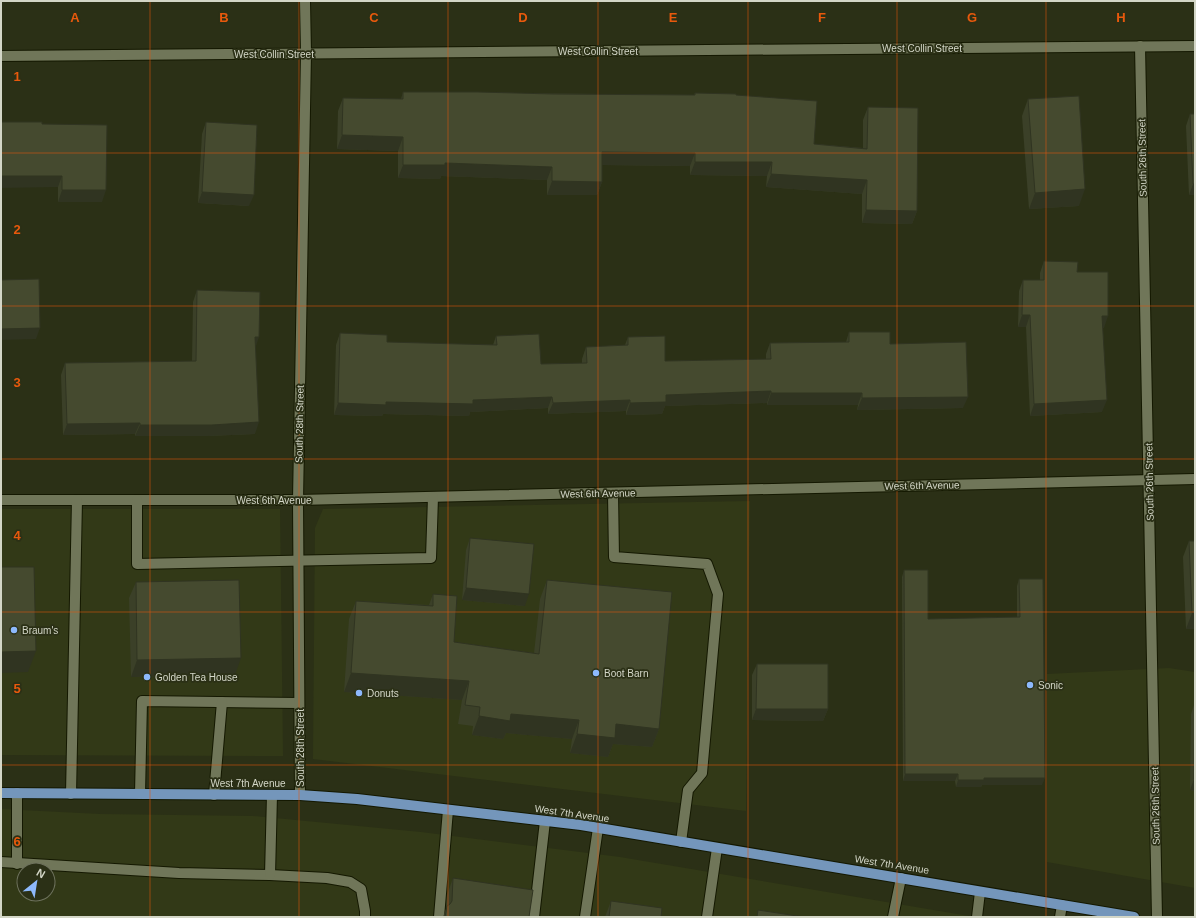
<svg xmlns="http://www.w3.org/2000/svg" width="1196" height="918" font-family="Helvetica,sans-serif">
	<rect width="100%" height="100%" fill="#2b3016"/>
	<g fill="#323917" fill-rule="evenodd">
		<path d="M750,501L746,811L313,759L315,528L323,509Z"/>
		<path d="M1,509H280L283,756L1,755Z"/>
		<path d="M1169,668L1195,672V888L1047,862V674Z"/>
		<path d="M1,809L100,814L253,816L421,832L620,857L975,917H1ZM24,870H48V894H24Z"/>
	</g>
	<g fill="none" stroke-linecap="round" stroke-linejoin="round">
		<g stroke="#141801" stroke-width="12">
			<g id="minor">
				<path d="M1140,46L1157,917"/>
				<path d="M1,56L1195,46"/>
				<path d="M613,493L614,557L707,564L718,594L702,773L688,790L681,842"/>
				<path d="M1,500H298L1195,479"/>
				<path d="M137,500V564L431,558L433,497"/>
				<path d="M71,794L77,500"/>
				<path d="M140,794L142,701L299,703"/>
				<path d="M214,795L222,702"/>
				<path d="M300,795L298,500L306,53L305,1"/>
				<path d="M1,862L179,873L270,875L327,878L350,882L361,889L365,911V917"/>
				<path d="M17,864V793"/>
				<path d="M270,875L272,795"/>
				<path d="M439,917L448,810"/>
				<path d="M534,917L545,821"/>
				<path d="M585,917L598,828"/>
				<path d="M707,917L717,848"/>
				<path d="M893,917L901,878"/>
				<path d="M977,917L980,892"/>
				<path d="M1060,917L1062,905"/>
			</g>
		</g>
		<g stroke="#141801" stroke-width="12">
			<path id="major" d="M1,793L300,795L357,799L581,825L1134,917"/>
		</g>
		<use href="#minor" stroke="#707659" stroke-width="10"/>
		<use href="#major" stroke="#7496bb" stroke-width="10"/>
	</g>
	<g fill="#3b4028">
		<path d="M403,92L694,95L695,93L736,95L814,144L863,148V120L868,107L917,211L912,224L862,223V194L766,187L767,176L690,175V166L602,165V182L597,195H547V180L441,176L440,179L398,178V151L337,149L338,111L343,98L401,99Z"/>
		<path d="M1028,99L1079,206L1029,209L1022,116Z"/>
		<path d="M1190,114L1195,195H1189L1186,126Z"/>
		<path d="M206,122L249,206L198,203L202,134Z"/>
		<path d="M42,124L102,202H58V187Z"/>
		<path d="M1044,261L1077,272L1104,328H1103L1102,412L1030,416L1026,327H1018L1019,291L1023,280H1040V273Z"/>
		<path d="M197,290L256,347L255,434L208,436H135V434L63,435L61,375L65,363L192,361L193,302Z"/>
		<path d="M849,332L890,344L963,408L857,410L858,405H767V403L665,406L662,414L626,415V411L548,414V408L470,412L469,416L383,414L382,416L334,415L336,345L340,333L387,342L493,345L496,336L541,364L582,363V359L586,347L625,345L628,337L665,361L766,359V354L770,343L846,342Z"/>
		<path d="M470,538L525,606L462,600L466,550Z"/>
		<path d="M1189,541H1195V629H1186L1183,557Z"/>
		<path d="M904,570L928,619L1017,617V586L1019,579L1042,785H982L981,787H956L955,781H903L902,577Z"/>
		<path d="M547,580L659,729L652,747L613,744L608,757L570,753L572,739L506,733L503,739L472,735L473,726L458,724L462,700L344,692L349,619L356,601L429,605L433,594L454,642L534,653L540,599Z"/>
		<path d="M136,582L235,675L131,677L129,598Z"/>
		<path d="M757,664L828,709L823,721L752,720V675Z"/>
		<path d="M1195,702V791L1190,790L1191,714Z"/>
		<path d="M453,878L529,917H443L446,909L447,895Z"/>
		<path d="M611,901L661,917H605Z"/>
	</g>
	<g fill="#303421">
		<path d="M342,135L403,137L398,151L337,149Z"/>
		<path d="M602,152L695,153L690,166L597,165Z"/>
		<path d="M695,162H772L767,176L690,175Z"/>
		<path d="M445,163L552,167L547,180L441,176L440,179L398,178L403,165Z"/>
		<path d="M771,174L867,180L862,194L766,187Z"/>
		<path d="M1,176H62L58,187L1,188Z"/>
		<path d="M552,181L602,182L597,195H547Z"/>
		<path d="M1193,184H1195V195H1189Z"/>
		<path d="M1085,189L1079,206L1029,209L1035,193Z"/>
		<path d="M62,190H106L102,202H58Z"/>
		<path d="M202,192L254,195L249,206L198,203Z"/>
		<path d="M866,210L917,211L912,224L862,223Z"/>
		<path d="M1022,315H1030L1026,327H1018Z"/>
		<path d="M1102,316H1108L1104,328H1098Z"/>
		<path d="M40,328L36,339L1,340V329Z"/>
		<path d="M255,337H259L255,349Z"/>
		<path d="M771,391L767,403L665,406L662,414L626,415L630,403L666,395Z"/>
		<path d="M771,393H862L858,405H767Z"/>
		<path d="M552,397L548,408L470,412L469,416L383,414L382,416L334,415L338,403L473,400Z"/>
		<path d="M968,397L963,408L857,410L862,398Z"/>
		<path d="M630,400L626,411L548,414L553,403Z"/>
		<path d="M1107,400L1102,412L1030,416L1034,404Z"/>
		<path d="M259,422L255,434L208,436H135L140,425Z"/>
		<path d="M140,423L135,434L63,435L67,424Z"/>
		<path d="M466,588L529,594L525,606L462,600Z"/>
		<path d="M1192,613H1195V629H1186Z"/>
		<path d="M36,651L28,672L1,673V652Z"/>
		<path d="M241,658L235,675L131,677L137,660Z"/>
		<path d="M351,673L469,681L462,700L344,692Z"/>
		<path d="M756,709H828L823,721L752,720Z"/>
		<path d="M511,714L579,720L572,739L506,733L503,739L472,735L479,716Z"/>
		<path d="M616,724L659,729L652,747L613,744L608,757L570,753L577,734Z"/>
		<path d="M905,774H958L955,781H903Z"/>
		<path d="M984,778H1045L1042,785H982L981,787H956L958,780Z"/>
		<path d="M1194,779H1195V791L1190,790Z"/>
	</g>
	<g fill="#454a2f" stroke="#303421">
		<path d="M403,92H478L553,94L695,95V93L736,94V95L817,101L814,144L867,149L868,107L918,108L917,211L866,210L867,180L771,174L772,162H695V153L602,152V182L552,181V167L445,163V165H403V137L342,135L343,98L403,99Z"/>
		<path d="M1079,96L1085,189L1035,193L1028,99Z"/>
		<path d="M1190,114H1195V184H1193Z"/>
		<path d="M1,122H42V124L107,125L106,190H62V176H1Z"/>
		<path d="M206,122L257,125L254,195L202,192Z"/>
		<path d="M1044,261L1078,262L1077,272H1108V316H1102L1107,400L1034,404L1030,315H1022L1023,280H1044Z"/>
		<path d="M39,279L40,328L1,329V280Z"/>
		<path d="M197,290L260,292L259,337H255L259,422L212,425H140V423L67,424L65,363L196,361Z"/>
		<path d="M849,332H890V344L966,342L968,397L862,398V393H771V391L666,395V402L630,403V400L553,403L552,397L473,400V404L386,402V405L338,403L340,333L387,335V342L497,345L496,336L539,334L541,364L587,363L586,347L628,345V337L665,336V361L771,359L770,343L849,342Z"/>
		<path d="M470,538L534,544L529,594L466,588Z"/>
		<path d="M1189,541H1195V613H1192Z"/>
		<path d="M1,567H34L36,651L1,652Z"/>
		<path d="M904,570H928V619L1020,617L1019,579H1043L1045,778H984V780H958V774H905Z"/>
		<path d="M239,580L241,658L137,660L136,582Z"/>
		<path d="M547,580L672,592L659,729L616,724L615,738L577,734L579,720L511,714L510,721L479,716L480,707L465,705L469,681L351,673L356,601L433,606V594L457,596L454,642L539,654Z"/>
		<path d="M757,664H828V709H756Z"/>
		<path d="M1195,702V779H1194Z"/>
		<path d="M453,878L533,890L529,917H445L447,906L450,904L452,901Z"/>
		<path d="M611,901L662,908L661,917H609Z"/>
		<path d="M758,910L804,917H757Z"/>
	</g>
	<path fill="none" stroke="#e8590c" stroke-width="1" stroke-opacity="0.55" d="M150,1V917M299,1V917M448,1V917M598,1V917M748,1V917M897,1V917M1046,1V917M1,153H1195M1,306H1195M1,459H1195M1,612H1195M1,765H1195"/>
	<g fill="#8db9fc" stroke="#2b3016" stroke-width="1.5">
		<circle cx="14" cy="630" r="4"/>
		<circle cx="596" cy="673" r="4"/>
		<circle cx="147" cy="677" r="4"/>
		<circle cx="1030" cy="685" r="4"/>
		<circle cx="359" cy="693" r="4"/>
	</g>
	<g text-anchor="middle" stroke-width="3.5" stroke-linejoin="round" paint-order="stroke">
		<g font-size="10" fill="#d3d6c7" stroke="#2b3016">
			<text x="922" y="52">West Collin Street</text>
			<text x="598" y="55">West Collin Street</text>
			<text x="274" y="58">West Collin Street</text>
			<text transform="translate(1142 158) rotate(-91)" y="4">South 26th Street</text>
			<text transform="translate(299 424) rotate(-89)" y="4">South 28th Street</text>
			<text transform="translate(1149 482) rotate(-91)" y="4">South 26th Street</text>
			<text transform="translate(922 485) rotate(-1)" y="4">West 6th Avenue</text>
			<text transform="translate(598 493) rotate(-1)" y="4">West 6th Avenue</text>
			<text x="274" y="504">West 6th Avenue</text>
			<text transform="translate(300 748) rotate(-90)" y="4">South 28th Street</text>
			<text x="248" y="787">West 7th Avenue</text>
			<text transform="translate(1155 806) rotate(-91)" y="4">South 26th Street</text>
			<text transform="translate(572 813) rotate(8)" y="4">West 7th Avenue</text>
			<text transform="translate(892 864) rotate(9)" y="4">West 7th Avenue</text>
		</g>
		<g font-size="10" fill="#d3d6c7" stroke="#2b3016" text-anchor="start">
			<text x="22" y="634">Braum's</text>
			<text x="604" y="677">Boot Barn</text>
			<text x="155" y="681">Golden Tea House</text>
			<text x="1038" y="689">Sonic</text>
			<text x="367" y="697">Donuts</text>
		</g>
	</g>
	<g font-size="13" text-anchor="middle" font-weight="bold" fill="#e8590c" stroke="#2b3016" stroke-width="3.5" stroke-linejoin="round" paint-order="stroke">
		<text x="75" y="22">A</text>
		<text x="224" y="22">B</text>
		<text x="374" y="22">C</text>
		<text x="523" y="22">D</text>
		<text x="673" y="22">E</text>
		<text x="822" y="22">F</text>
		<text x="972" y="22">G</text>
		<text x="1121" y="22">H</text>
		<text x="17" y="81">1</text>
		<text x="17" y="234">2</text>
		<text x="17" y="387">3</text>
		<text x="17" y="540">4</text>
		<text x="17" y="693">5</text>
		<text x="17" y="846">6</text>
	</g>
	<rect width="1196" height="918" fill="none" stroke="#d3d6c7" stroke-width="4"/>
	<g transform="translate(36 882) rotate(30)"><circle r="19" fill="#2b3016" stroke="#6e725d"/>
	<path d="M0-3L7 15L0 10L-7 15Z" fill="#8db9fc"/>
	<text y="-6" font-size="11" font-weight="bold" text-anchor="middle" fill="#d3d6c7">N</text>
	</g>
</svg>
